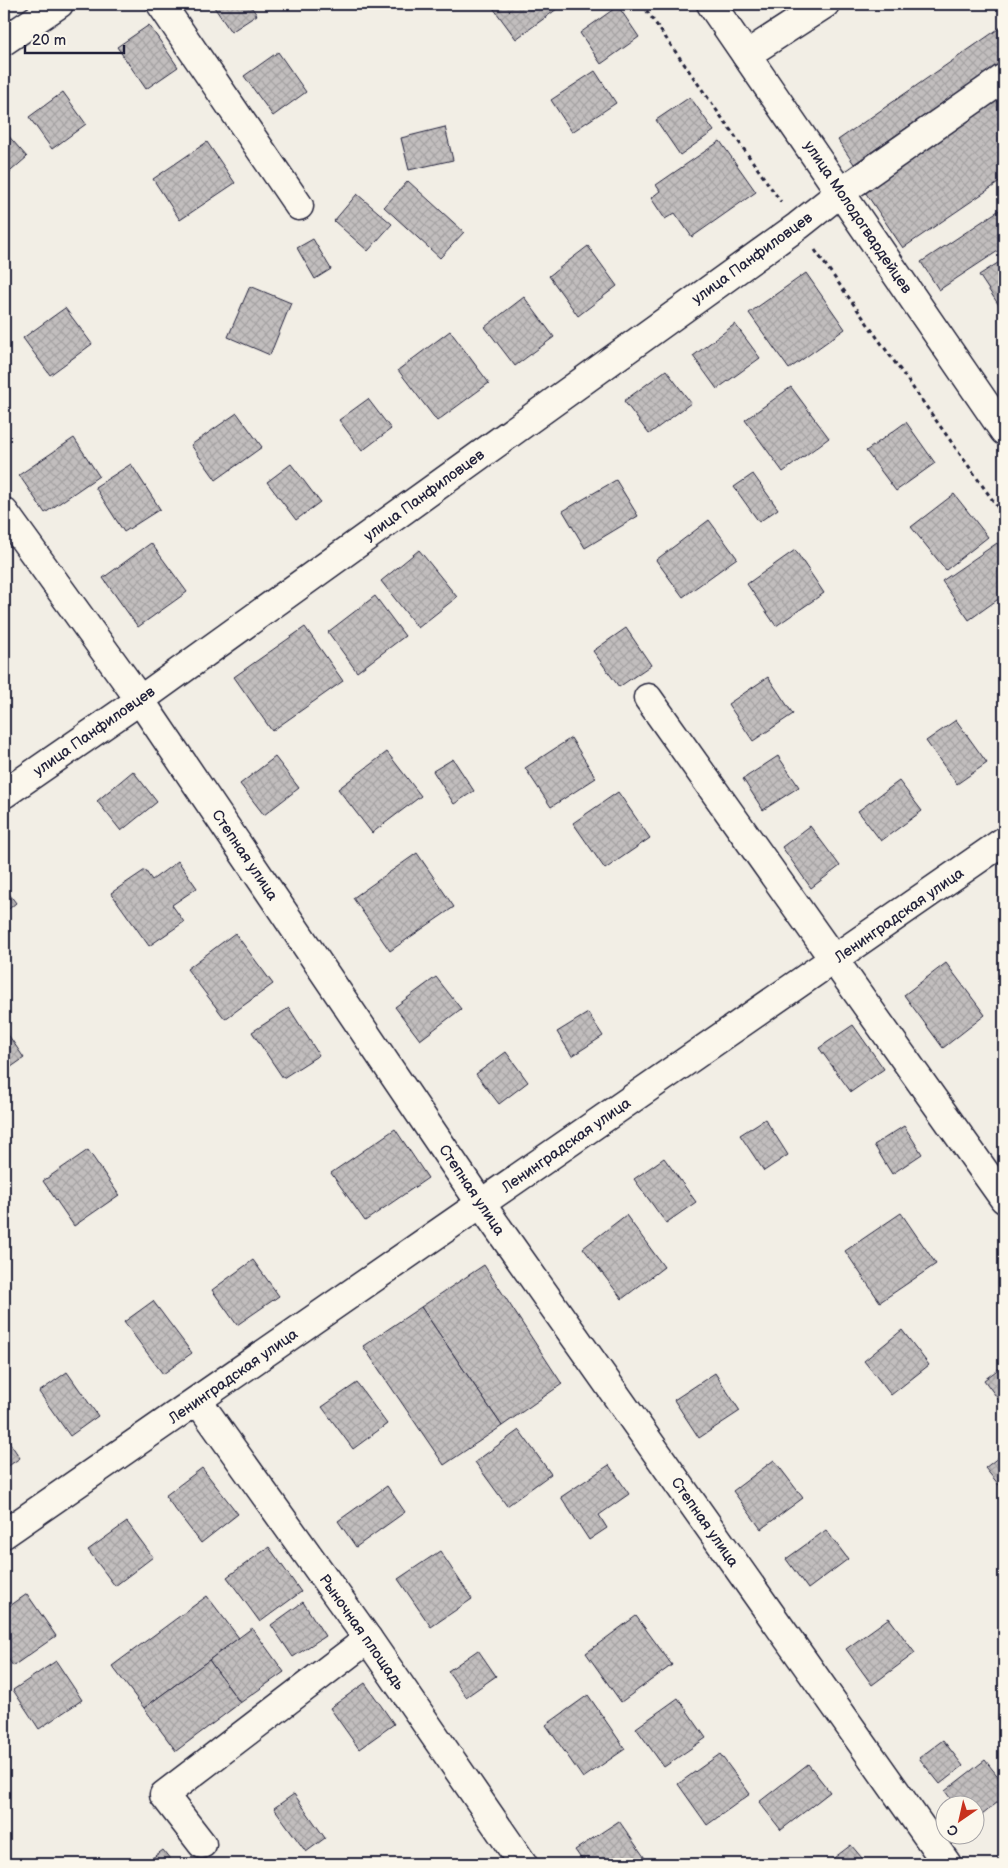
<svg xmlns="http://www.w3.org/2000/svg" width="1008" height="1868" font-family="'Balsamiq Sans',sans-serif">
	<defs>
		<pattern id="building-cross-hatch" width="8" height="8" patternUnits="userSpaceOnUse" patternTransform="scale(1.25)"><rect width="8" height="8" fill="#c2bebe"/><path d="M0 0l8 8M0 8l8-8" fill="none" stroke="#a6a3a4"/></pattern>
	</defs>
	<rect width="100%" height="100%" fill="#f2eee5"/>
	<filter id="ink" filterUnits="userSpaceOnUse"><feTurbulence type="fractalNoise" baseFrequency=".02" numOctaves="2"/><feDisplacementMap in="SourceGraphic" scale="10" xChannelSelector="R" yChannelSelector="G"/><feConvolveMatrix kernelMatrix="1 2 1 2 8 2 1 2 1" color-interpolation-filters="sRGB"/></filter>
	<g filter="url(#ink)">
		<g fill="url(#building-cross-hatch)" stroke="#22223b">
			<path d="M212,4H249L257,15L231,32Z"/>
			<path d="M493,4H559L561,6L516,39L491,5Z"/>
			<path d="M618,6L639,37L601,64L580,33Z"/>
			<path d="M149,25L178,67L146,89L117,47Z"/>
			<path d="M1004,25V61L854,164L838,140Z"/>
			<path d="M278,52L306,92L273,116L244,76Z"/>
			<path d="M595,71L616,103L572,132L551,100Z"/>
			<path d="M63,92L86,124L52,149L29,117Z"/>
			<path d="M1004,93V179L903,248L863,189Z"/>
			<path d="M690,97L714,131L680,155L656,120Z"/>
			<path d="M445,127L453,160L409,170L401,138Z"/>
			<path d="M6,133L27,157L4,177V135Z"/>
			<path d="M720,141L756,192L692,237L675,213L665,219L651,198L660,191L656,185Z"/>
			<path d="M207,142L235,183L180,220L153,179Z"/>
			<path d="M408,181L464,232L440,258L384,207Z"/>
			<path d="M357,194L392,224L368,251L334,221Z"/>
			<path d="M1004,207V247L939,290L921,262Z"/>
			<path d="M313,239L331,269L315,279L297,248Z"/>
			<path d="M588,246L617,286L578,316L549,276Z"/>
			<path d="M1004,259V313L979,275Z"/>
			<path d="M806,273L845,329L789,369L749,313Z"/>
			<path d="M250,286L291,303L270,355L228,337Z"/>
			<path d="M524,297L554,337L515,366L485,327Z"/>
			<path d="M65,308L92,344L50,375L23,338Z"/>
			<path d="M735,324L760,358L717,389L693,356Z"/>
			<path d="M450,331L489,383L437,421L398,370Z"/>
			<path d="M666,370L691,403L649,434L624,401Z"/>
			<path d="M791,387L829,438L783,472L745,420Z"/>
			<path d="M368,399L391,429L362,451L339,420Z"/>
			<path d="M237,413L262,447L216,480L191,445Z"/>
			<path d="M906,422L935,463L896,491L866,451Z"/>
			<path d="M74,438L99,476L45,513L19,475Z"/>
			<path d="M131,464L160,509L124,532L95,487Z"/>
			<path d="M291,464L320,502L296,520L267,482Z"/>
			<path d="M753,474L778,509L759,522L734,487Z"/>
			<path d="M616,480L638,516L585,548L563,511Z"/>
			<path d="M954,494L988,537L946,570L911,527Z"/>
			<path d="M709,520L737,558L683,597L656,560Z"/>
			<path d="M151,543L187,592L138,627L103,578Z"/>
			<path d="M997,543L1004,554V595L969,620L942,581Z"/>
			<path d="M419,550L457,597L418,628L381,581Z"/>
			<path d="M795,550L824,593L776,626L747,584Z"/>
			<path d="M375,596L405,636L357,672L328,632Z"/>
			<path d="M305,627L343,681L272,731L234,677Z"/>
			<path d="M626,628L651,665L619,687L593,651Z"/>
			<path d="M768,677L793,714L753,741L728,704Z"/>
			<path d="M956,720L987,763L957,784L926,741Z"/>
			<path d="M571,738L596,778L551,807L525,768Z"/>
			<path d="M387,752L421,796L372,833L338,789Z"/>
			<path d="M778,756L799,787L763,810L743,779Z"/>
			<path d="M275,757L299,788L264,815L240,784Z"/>
			<path d="M453,759L474,791L454,804L433,771Z"/>
			<path d="M133,771L157,802L121,831L97,801Z"/>
			<path d="M899,781L922,811L881,841L858,811Z"/>
			<path d="M618,792L650,838L605,869L573,823Z"/>
			<path d="M810,826L840,866L811,888L782,847Z"/>
			<path d="M417,853L454,907L390,951L353,898Z"/>
			<path d="M178,861L197,888L172,905L184,922L149,946L111,893L145,870L152,880Z"/>
			<path d="M4,887L16,903L4,913Z"/>
			<path d="M235,933L273,984L225,1019L187,969Z"/>
			<path d="M946,963L985,1015L943,1048L904,995Z"/>
			<path d="M436,977L461,1009L420,1040L395,1007Z"/>
			<path d="M289,1008L319,1055L283,1078L252,1032Z"/>
			<path d="M588,1013L603,1036L572,1056L557,1032Z"/>
			<path d="M853,1025L884,1069L851,1092L819,1048Z"/>
			<path d="M5,1030L24,1058L4,1072V1031Z"/>
			<path d="M506,1052L528,1082L499,1104L476,1074Z"/>
			<path d="M765,1119L788,1155L764,1171L740,1135Z"/>
			<path d="M904,1126L922,1154L892,1174L874,1145Z"/>
			<path d="M395,1129L428,1178L365,1221L331,1173Z"/>
			<path d="M88,1150L119,1195L74,1226L43,1181Z"/>
			<path d="M664,1158L696,1202L666,1223L634,1179Z"/>
			<path d="M901,1213L936,1264L880,1302L845,1251Z"/>
			<path d="M626,1215L664,1267L622,1299L583,1248Z"/>
			<path d="M253,1260L279,1296L237,1325L212,1290Z"/>
			<path d="M484,1265L562,1384L502,1426L421,1307Z"/>
			<path d="M153,1301L192,1353L163,1374L124,1322Z"/>
			<path d="M421,1307L502,1426L444,1465L363,1346Z"/>
			<path d="M902,1330L929,1365L891,1395L864,1361Z"/>
			<path d="M1004,1365V1407L984,1380Z"/>
			<path d="M67,1372L98,1416L70,1436L39,1392Z"/>
			<path d="M715,1373L740,1411L699,1438L674,1400Z"/>
			<path d="M357,1383L387,1424L353,1449L322,1407Z"/>
			<path d="M519,1430L551,1474L507,1506L475,1462Z"/>
			<path d="M4,1434L20,1458L4,1469Z"/>
			<path d="M1004,1453V1491L985,1468Z"/>
			<path d="M774,1460L803,1498L761,1529L733,1491Z"/>
			<path d="M609,1465L629,1494L599,1515L607,1528L589,1540L561,1497Z"/>
			<path d="M202,1468L238,1514L201,1543L165,1496Z"/>
			<path d="M387,1486L405,1512L356,1547L338,1521Z"/>
			<path d="M127,1522L153,1557L115,1586L88,1550Z"/>
			<path d="M826,1530L848,1559L808,1589L786,1559Z"/>
			<path d="M269,1547L301,1592L260,1622L227,1577Z"/>
			<path d="M440,1551L472,1599L431,1627L398,1579Z"/>
			<path d="M27,1594L56,1636L13,1666L4,1653V1610Z"/>
			<path d="M207,1596L239,1638L144,1708L112,1666Z"/>
			<path d="M303,1602L325,1636L293,1657L271,1625Z"/>
			<path d="M636,1616L672,1665L621,1702L586,1653Z"/>
			<path d="M889,1618L915,1653L872,1685L846,1649Z"/>
			<path d="M252,1628L284,1672L240,1703L209,1660Z"/>
			<path d="M478,1650L496,1676L466,1697L448,1671Z"/>
			<path d="M209,1660L240,1703L176,1751L144,1708Z"/>
			<path d="M56,1661L82,1700L39,1729L13,1690Z"/>
			<path d="M365,1683L394,1724L359,1749L330,1708Z"/>
			<path d="M588,1695L625,1749L583,1778L546,1725Z"/>
			<path d="M678,1698L706,1738L664,1767L636,1728Z"/>
			<path d="M943,1740L963,1766L940,1784L919,1758Z"/>
			<path d="M720,1754L750,1794L707,1825L678,1784Z"/>
			<path d="M985,1760L1004,1784V1797L976,1820V1806H956L945,1791Z"/>
			<path d="M808,1764L830,1792L781,1830L759,1802Z"/>
			<path d="M294,1794L325,1838L306,1852L274,1808Z"/>
			<path d="M619,1821L649,1864H585L575,1850Z"/>
			<path d="M851,1845L867,1864H826Z"/>
			<path d="M163,1850L174,1864H144Z"/>
		</g>
		<g fill="none" stroke-linecap="round" stroke-linejoin="round">
			<g stroke="#22223b" stroke-width="31">
				<g id="minor">
					<path d="M161,4L299,206"/>
					<path d="M711,4L1004,431"/>
					<path d="M4,41L59,4"/>
					<path d="M746,55L825,4"/>
					<path d="M4,512L140,700L481,1204L947,1864"/>
					<path d="M648,698L1004,1199"/>
					<path d="M4,794L140,700L798,226L841,192L1004,78"/>
					<path d="M198,1401L368,1639L523,1864"/>
					<path d="M4,1534L1004,841"/>
					<path d="M202,1844L164,1795L368,1639"/>
				</g>
			</g>
			<g stroke="#22223b" stroke-width="3" stroke-dasharray="4 4" stroke-linecap="butt">
				<path d="M642,4L781,202"/>
				<path d="M815,250L1004,516"/>
			</g>
			<use href="#minor" stroke="#fbf7ec" stroke-width="28"/>
		</g>
	</g>
	<g text-anchor="middle" stroke-width="5" stroke-linejoin="round" paint-order="stroke">
		<g font-size="15" fill="#22223b" stroke="#fbf7ec">
			<text transform="translate(858 217) rotate(56)" y="5">улица Молодогвардейцев</text>
			<text transform="translate(752 258) rotate(-36)" y="5">улица Панфиловцев</text>
			<text transform="translate(424 495) rotate(-36)" y="5">улица Панфиловцев</text>
			<text transform="translate(94 731) rotate(-35)" y="5">улица Панфиловцев</text>
			<text transform="translate(245 855) rotate(56)" y="5">Степная улица</text>
			<text transform="translate(899 915) rotate(-35)" y="5">Ленинградская улица</text>
			<text transform="translate(566 1145) rotate(-35)" y="5">Ленинградская улица</text>
			<text transform="translate(472 1190) rotate(56)" y="5">Степная улица</text>
			<text transform="translate(233 1376) rotate(-35)" y="5">Ленинградская улица</text>
			<text transform="translate(705 1522) rotate(55)" y="5">Степная улица</text>
			<text transform="translate(362 1632) rotate(55)" y="5">Рыночная площадь</text>
		</g>
	</g>
	<rect width="1008" height="1868" fill="none" stroke="#fbf7ec" stroke-width="20"/>
	<rect x="10" y="10" width="988" height="1848" fill="none" stroke="#22223b" stroke-width="2" filter="url(#ink)"/>
	<g transform="translate(960 1820) rotate(214)"><circle r="24" fill="#fbf7ec" stroke="#a4a2a5"/>
	<path d="M0-4L9 19L0 12L-9 19Z" fill="#c8321e"/>
	<text y="-8" font-size="14" font-weight="bold" text-anchor="middle" fill="#22223b">С</text>
	</g>
	<path d="M25 45v8h99v-8" fill="none" stroke="#22223b" stroke-width="2.5"/>
	<text x="32" y="45" font-size="15" fill="#22223b" stroke="#fbf7ec" stroke-width="4" paint-order="stroke">20 m</text>
</svg>
